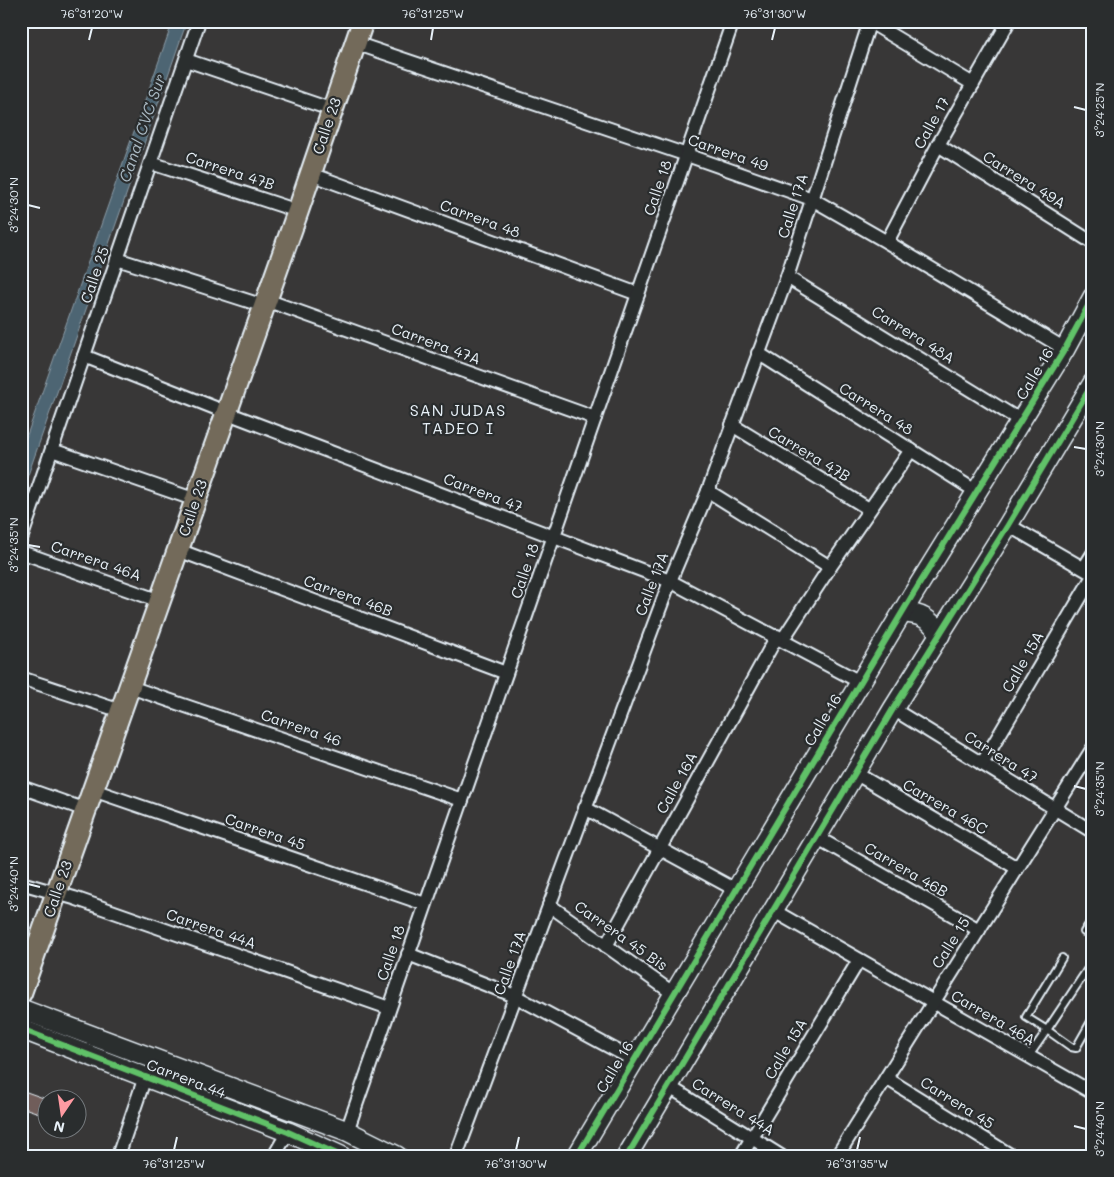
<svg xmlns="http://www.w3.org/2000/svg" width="1114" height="1177" font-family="Mali,sans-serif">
	<rect width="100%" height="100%" fill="#383737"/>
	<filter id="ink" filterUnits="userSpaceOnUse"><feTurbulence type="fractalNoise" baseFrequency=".02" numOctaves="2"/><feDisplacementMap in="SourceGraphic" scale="10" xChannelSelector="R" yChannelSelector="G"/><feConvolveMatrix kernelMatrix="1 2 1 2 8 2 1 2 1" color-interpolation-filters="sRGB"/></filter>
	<g filter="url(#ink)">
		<path fill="#4e6573" stroke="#8c9da8" d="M173,21H187L21,495V452Z"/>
		<path fill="#6f5d5a" stroke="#e8f1f8" d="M21,1090L49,1100L45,1115L21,1107Z"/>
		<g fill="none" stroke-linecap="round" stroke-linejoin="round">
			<g stroke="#e8f1f8" stroke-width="10">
				<g id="lane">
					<path d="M1081,567L1093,548"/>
					<path d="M1084,932L1093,918"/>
					<path d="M1062,958L1026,1017L1047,1030L1087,970"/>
					<path d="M1029,1056L1047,1030L1071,1047L1076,1048L1093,1018"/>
				</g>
			</g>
			<g stroke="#e8f1f8" stroke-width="16">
				<g id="street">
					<path d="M870,22L973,84"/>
					<path d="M355,43L687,155L812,199L887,242L1065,349"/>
					<path d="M186,60L333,110"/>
					<path d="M938,145L1093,243"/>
					<path d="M151,163L298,211"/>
					<path d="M311,174L638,294"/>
					<path d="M887,242L938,145L1009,21"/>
					<path d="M117,259L264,306"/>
					<path d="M787,277L1021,421"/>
					<path d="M266,300L595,418"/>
					<path d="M758,353L977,492"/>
					<path d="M84,356L238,417L670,581L860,682"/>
					<path d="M732,425L869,509"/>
					<path d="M52,450L196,500"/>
					<path d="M708,491L830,567"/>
					<path d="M1008,525L1093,574"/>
					<path d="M21,539L199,21"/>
					<path d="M178,550L506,673"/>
					<path d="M21,552L160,601"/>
					<path d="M783,639L830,567L911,450"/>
					<path d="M21,678L121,711"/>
					<path d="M130,687L462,800"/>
					<path d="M893,709L1093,832"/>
					<path d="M982,764L1093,576"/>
					<path d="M855,773L1017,868"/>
					<path d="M21,787L86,810"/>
					<path d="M93,790L425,904"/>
					<path d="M585,808L736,890"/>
					<path d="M818,838L979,930"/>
					<path d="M21,883L74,898L389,1008"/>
					<path d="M549,905L674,994"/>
					<path d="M774,911L1093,1093"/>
					<path d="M606,946L777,636"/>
					<path d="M408,954L515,996L634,1060"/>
					<path d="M886,1078L1012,1156"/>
					<path d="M668,1086L781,1156"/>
					<path d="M347,1131L733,21"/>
					<path d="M118,1156L145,1077"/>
					<path d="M274,1156L288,1132"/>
					<path d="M456,1156L670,581L708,491L787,277L870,21"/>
					<path d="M741,1156L859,960"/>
					<path d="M837,1156L1093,748"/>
				</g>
			</g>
			<g stroke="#e8f1f8" stroke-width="22">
				<g id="secondary">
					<path d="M902,613C920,613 931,619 940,635"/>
					<path d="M21,1009L347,1131L397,1156"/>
					<path d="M21,1029L288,1132L341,1156"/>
					<path d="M577,1156L912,596L1065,349L1093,297"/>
					<path d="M627,1156L893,709L1008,525L1093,383"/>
				</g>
			</g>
			<g stroke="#e8f1f8" stroke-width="24">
				<path id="primary" d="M21,993L298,211L363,21"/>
			</g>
			<use href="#lane" stroke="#2a2d2e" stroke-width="6"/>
			<use href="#street" stroke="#2a2d2e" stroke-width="12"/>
			<use href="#secondary" stroke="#2a2d2e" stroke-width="19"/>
			<use href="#primary" stroke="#736b5a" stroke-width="20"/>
			<g stroke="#2a2d2e" stroke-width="9">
				<g id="cycleway">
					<path d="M21,1029L288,1132L341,1156"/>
					<path d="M577,1156L912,596L1065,349L1093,297"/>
					<path d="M627,1156L893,709L1008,525L1093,383"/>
				</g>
			</g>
			<use href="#cycleway" stroke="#61c268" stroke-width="6"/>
		</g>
	</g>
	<path fill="none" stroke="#e8f1f8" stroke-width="2" d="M89,40L92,28M431,40L433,28M772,40L775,28M1074,107L1086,110M28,205L40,208M1074,447L1086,449M28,545L40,547M1074,786L1086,789M28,884L40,887M1074,1126L1086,1129M174,1150L177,1137M516,1150L519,1137M857,1150L860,1137"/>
	<g text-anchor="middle" stroke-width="4.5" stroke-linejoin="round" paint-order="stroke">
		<g font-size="15" fill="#e8f1f8" stroke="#2a2d2e">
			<text transform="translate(932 123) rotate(-61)" y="5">Calle 17</text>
			<text transform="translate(327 126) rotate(-71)" y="5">Calle 23</text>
			<text transform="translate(728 153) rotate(19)" y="5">Carrera 49</text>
			<text transform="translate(230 171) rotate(18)" y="5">Carrera 47B</text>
			<text transform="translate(1024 180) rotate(32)" y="5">Carrera 49A</text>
			<text transform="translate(658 188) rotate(-71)" y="5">Calle 18</text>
			<text transform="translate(793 206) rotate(-72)" y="5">Calle 17A</text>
			<text transform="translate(480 219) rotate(20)" y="5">Carrera 48</text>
			<text transform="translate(95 275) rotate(-71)" y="5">Calle 25</text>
			<text transform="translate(913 335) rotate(32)" y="5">Carrera 48A</text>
			<text transform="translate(436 344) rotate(20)" y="5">Carrera 47A</text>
			<text transform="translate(1035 374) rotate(-59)" y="5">Calle 16</text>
			<text transform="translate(876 409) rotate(32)" y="5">Carrera 48</text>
			<text transform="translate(809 454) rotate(31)" y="5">Carrera 47B</text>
			<text transform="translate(483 493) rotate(21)" y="5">Carrera 47</text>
			<text transform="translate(193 508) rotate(-71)" y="5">Calle 23</text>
			<text transform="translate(96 561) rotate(19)" y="5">Carrera 46A</text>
			<text transform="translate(525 571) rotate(-71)" y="5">Calle 18</text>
			<text transform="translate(652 584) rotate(-69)" y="5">Calle 17A</text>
			<text transform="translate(348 596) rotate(20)" y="5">Carrera 46B</text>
			<text transform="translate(1023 662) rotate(-60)" y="5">Calle 15A</text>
			<text transform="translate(823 720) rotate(-59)" y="5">Calle 16</text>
			<text transform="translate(301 728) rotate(19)" y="5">Carrera 46</text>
			<text transform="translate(1001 757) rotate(32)" y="5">Carrera 47</text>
			<text transform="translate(677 783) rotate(-61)" y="5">Calle 16A</text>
			<text transform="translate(945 807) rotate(30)" y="5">Carrera 46C</text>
			<text transform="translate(265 832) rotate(19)" y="5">Carrera 45</text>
			<text transform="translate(906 870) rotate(30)" y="5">Carrera 46B</text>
			<text transform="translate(58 889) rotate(-71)" y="5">Calle 23</text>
			<text transform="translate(211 929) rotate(19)" y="5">Carrera 44A</text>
			<text transform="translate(621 936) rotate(35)" y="5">Carrera 45 Bis</text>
			<text transform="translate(951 943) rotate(-58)" y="5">Calle 15</text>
			<text transform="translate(391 953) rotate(-71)" y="5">Calle 18</text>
			<text transform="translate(510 963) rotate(-70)" y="5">Calle 17A</text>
			<text transform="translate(993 1018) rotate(30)" y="5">Carrera 46A</text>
			<text transform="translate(786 1049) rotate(-59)" y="5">Calle 15A</text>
			<text transform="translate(615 1067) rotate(-59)" y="5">Calle 16</text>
			<text transform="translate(186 1079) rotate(21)" y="5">Carrera 44</text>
			<text transform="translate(957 1103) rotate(32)" y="5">Carrera 45</text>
			<text transform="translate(733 1107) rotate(32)" y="5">Carrera 44A</text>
		</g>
		<g font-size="16" font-style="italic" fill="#aab9c3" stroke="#2a2d2e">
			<text transform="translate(142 128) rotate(-71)" y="6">Canal CVC Sur</text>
		</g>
		<g font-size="16" letter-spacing="1" fill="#e8f1f8" stroke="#2a2d2e">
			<text x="458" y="416">SAN JUDAS<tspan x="458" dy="18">TADEO I</tspan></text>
		</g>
	</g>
	<rect width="1114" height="1177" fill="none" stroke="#2a2d2e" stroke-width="55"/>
	<g transform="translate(62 1114) rotate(193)"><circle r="24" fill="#2a2d2e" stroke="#767b7f"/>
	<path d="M0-4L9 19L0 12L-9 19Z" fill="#ff9aa2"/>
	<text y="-8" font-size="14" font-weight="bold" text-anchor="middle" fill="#e8f1f8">N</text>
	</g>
	<rect x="28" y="28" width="1058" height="1122" fill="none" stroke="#e8f1f8" stroke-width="2"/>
	<g font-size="12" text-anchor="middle" fill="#e8f1f8">
		<text x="92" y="18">76°31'20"W</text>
		<text x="433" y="18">76°31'25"W</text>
		<text x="775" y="18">76°31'30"W</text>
		<text transform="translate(1100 110) rotate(-90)" y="4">3°24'25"N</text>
		<text transform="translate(14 205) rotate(-90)" y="4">3°24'30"N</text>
		<text transform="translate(1100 449) rotate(-90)" y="4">3°24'30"N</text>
		<text transform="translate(14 545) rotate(-90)" y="4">3°24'35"N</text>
		<text transform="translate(1100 789) rotate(-90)" y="4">3°24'35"N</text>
		<text transform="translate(14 884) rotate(-90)" y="4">3°24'40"N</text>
		<text transform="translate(1100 1129) rotate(-90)" y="4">3°24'40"N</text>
		<text x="174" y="1168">76°31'25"W</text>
		<text x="516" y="1168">76°31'30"W</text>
		<text x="857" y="1168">76°31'35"W</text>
	</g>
</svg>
